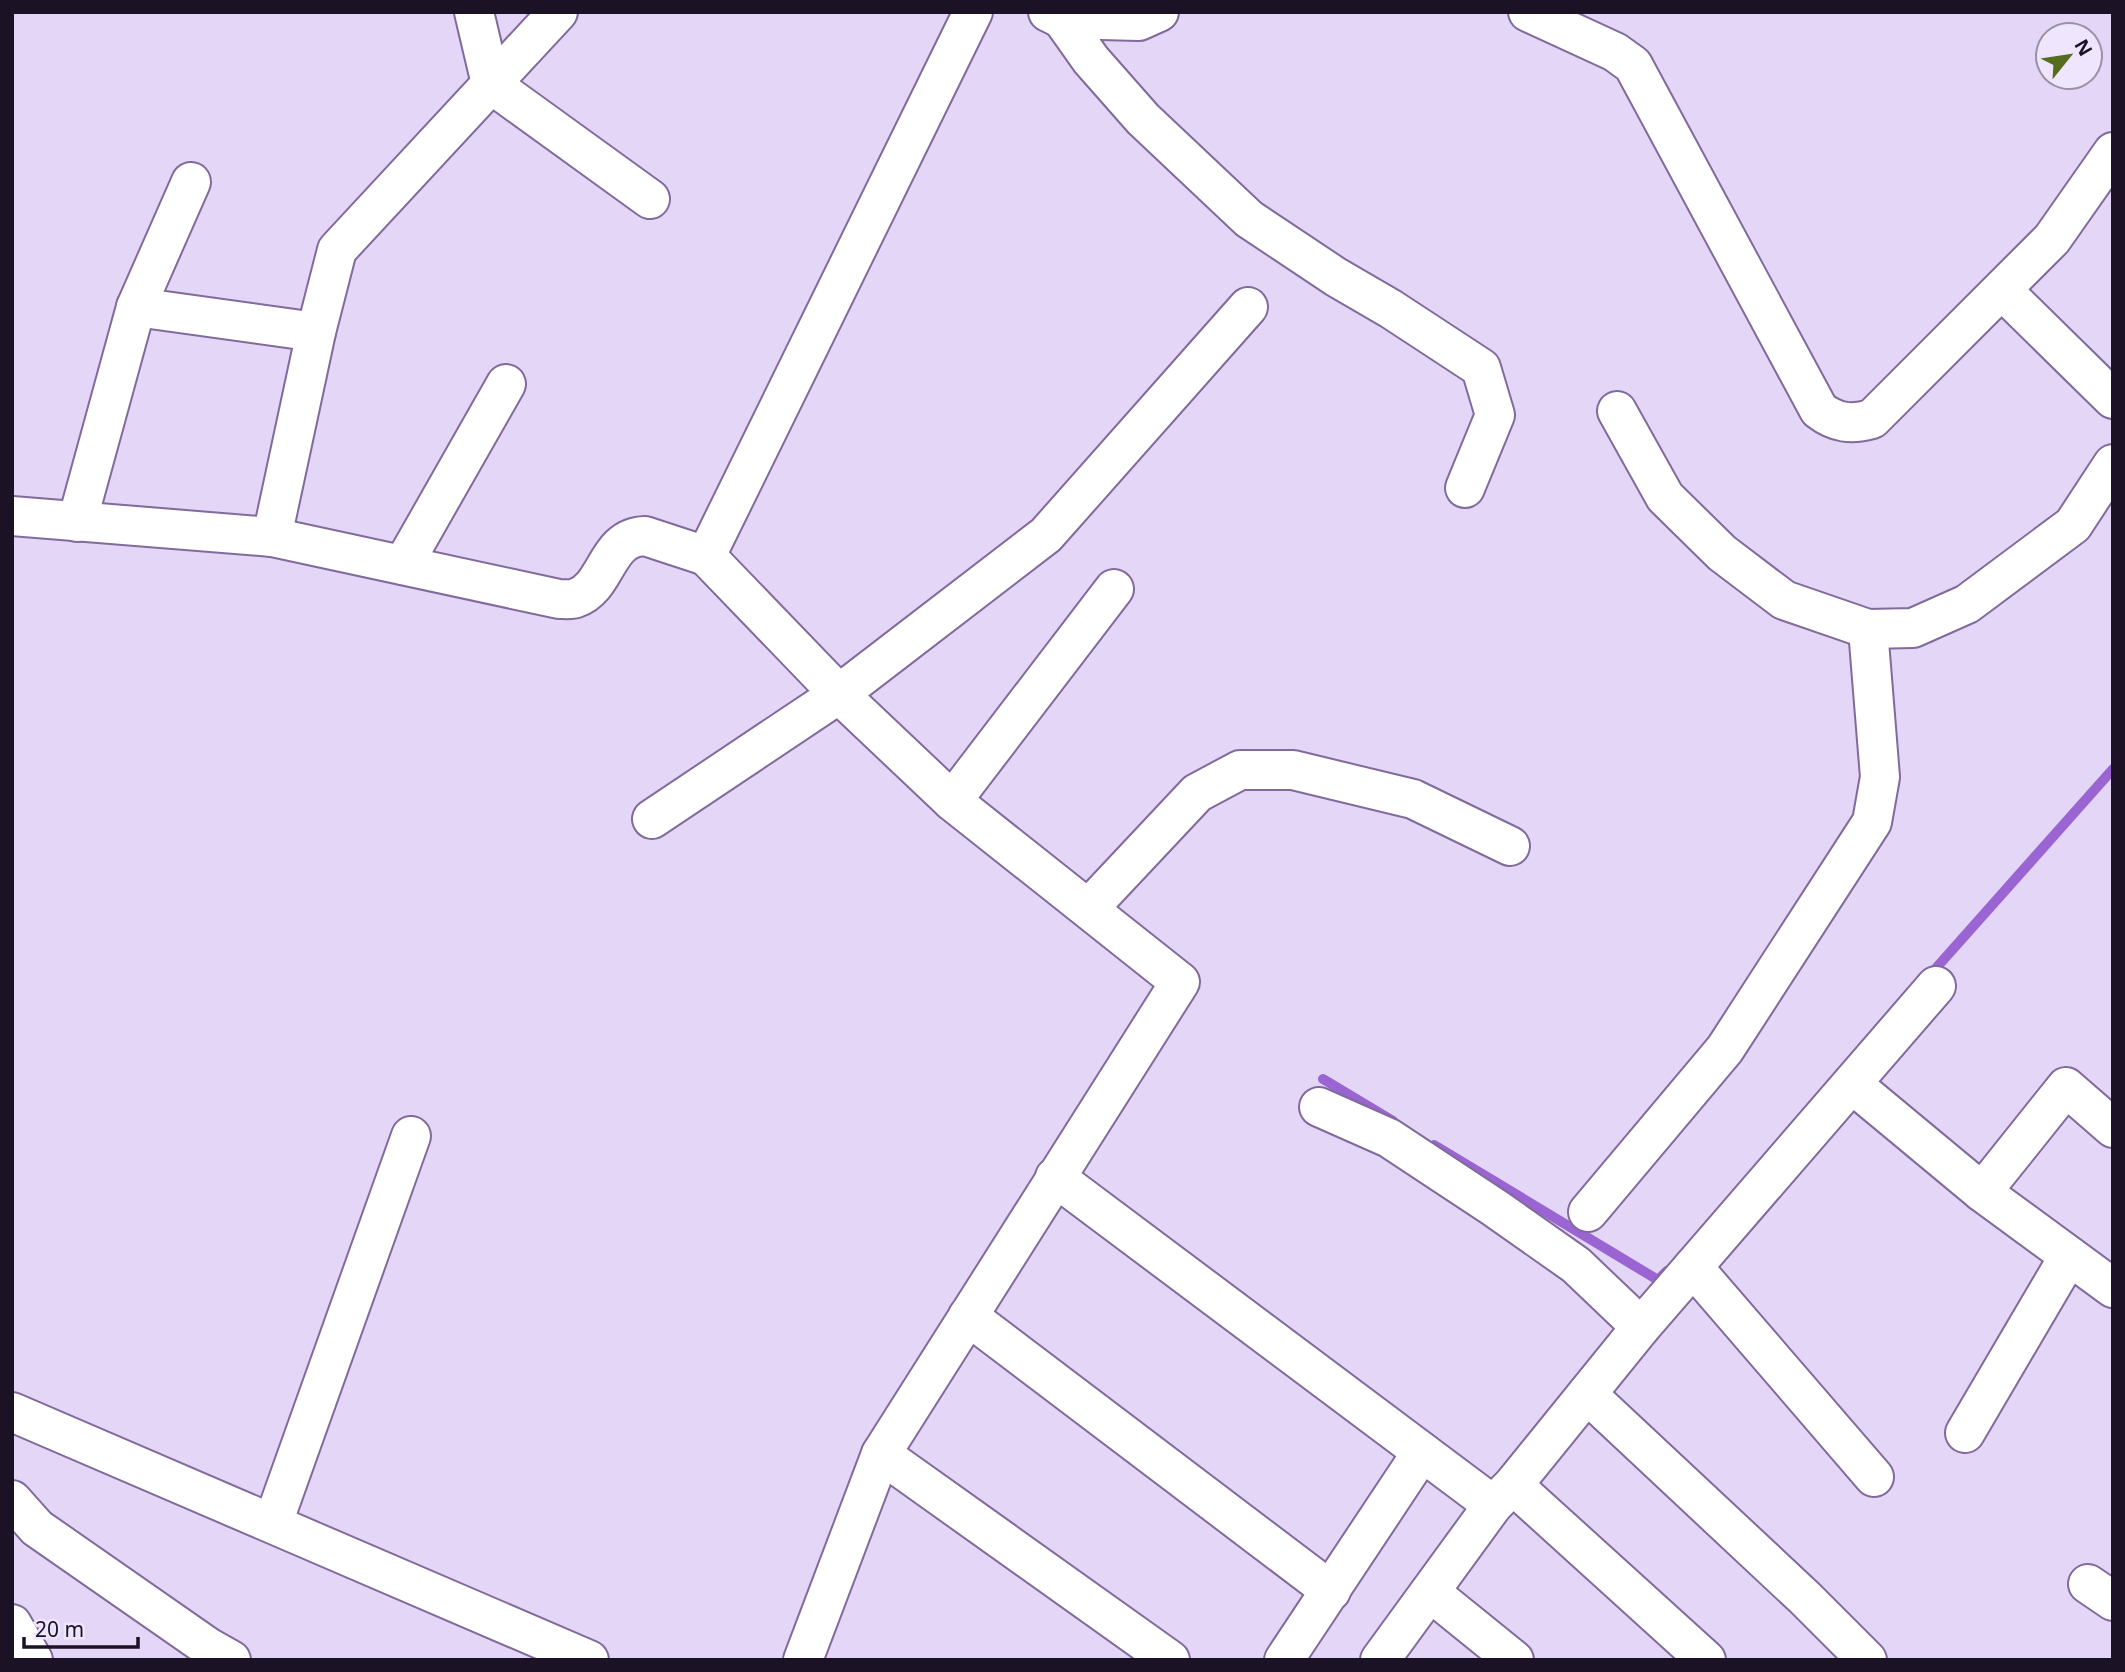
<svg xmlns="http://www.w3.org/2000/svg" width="2125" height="1672" font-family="'Noto Sans',sans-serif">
	<rect width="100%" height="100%" fill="#e4d6f7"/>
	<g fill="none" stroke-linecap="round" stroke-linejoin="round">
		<g stroke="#9a64d3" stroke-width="10">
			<path d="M1929,976L2113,769"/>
			<path d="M1323,1079L1393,1121"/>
			<path d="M1434,1145L1658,1280L1667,1271"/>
		</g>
		<g stroke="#816a9c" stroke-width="42">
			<g id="street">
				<path d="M474,12L491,84L650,199"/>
				<path d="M1048,12L1062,19L1139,21L1159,12"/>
				<path d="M1528,12L1615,52L1633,65L1819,410C1836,423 1851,425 1872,419L2052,239L2113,152"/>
				<path d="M1062,19L1091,60L1143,119L1249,219L1336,277L1391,309L1481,368L1495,415L1465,488"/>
				<path d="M2002,290L2113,399"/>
				<path d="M136,307L316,332"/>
				<path d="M1617,411L1665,497L1722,553L1784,600L1868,629L1913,628L1967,604L2073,525L2113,464"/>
				<path d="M12,516L272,537L559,599C565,599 572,600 576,598C608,587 605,537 645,536L706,556L973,12"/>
				<path d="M77,522L136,307L191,182"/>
				<path d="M272,537L316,332L337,250L558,12"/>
				<path d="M706,556L839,694L952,801L1180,982L881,1454L803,1660"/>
				<path d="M403,565L506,384"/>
				<path d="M952,801L1114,589"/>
				<path d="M652,819L839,694L1046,535L1248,307"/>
				<path d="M1089,908L1197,793L1240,770H1293L1413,799L1510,846"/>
				<path d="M1852,1084L1982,1192L2113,1288"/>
				<path d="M1319,1107L1389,1138L1495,1208L1576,1265L1641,1327"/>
				<path d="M1055,1177L1493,1505"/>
				<path d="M1982,1192L2066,1087L2113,1128"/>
				<path d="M1588,1212L1725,1049L1872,822L1880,777L1868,629"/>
				<path d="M1693,1267L1874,1477"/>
				<path d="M968,1316L1331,1591"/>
				<path d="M1587,1394L1805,1598L1867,1660"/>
				<path d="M12,1412L589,1660"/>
				<path d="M1965,1433L2069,1256"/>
				<path d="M881,1454L1170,1660"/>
				<path d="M1513,1485L1706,1660"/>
				<path d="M12,1500L37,1528L208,1647L231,1660"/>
				<path d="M273,1523L411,1136"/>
				<path d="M2088,1584L2113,1601"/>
				<path d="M1430,1592L1514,1660"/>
				<path d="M12,1624L33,1660"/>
				<path d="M1284,1660L1422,1452"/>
				<path d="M1380,1660L1493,1505L1513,1485L1641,1327L1936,986"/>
			</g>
		</g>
		<use href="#street" stroke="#fff" stroke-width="38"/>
	</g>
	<rect width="2125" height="1672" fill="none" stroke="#1b1226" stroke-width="28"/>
	<g transform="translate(2069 56) rotate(60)"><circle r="33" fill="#efe5fc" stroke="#9a91a6" stroke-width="2"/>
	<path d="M0-5L12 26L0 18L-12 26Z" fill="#566d1e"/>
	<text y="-10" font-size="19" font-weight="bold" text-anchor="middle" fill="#1b1226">N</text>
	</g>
	<path d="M24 1637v10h114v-10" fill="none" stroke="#1b1226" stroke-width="3.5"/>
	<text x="35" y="1637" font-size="21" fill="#1b1226" stroke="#efe5fc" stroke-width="5" paint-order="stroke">20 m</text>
</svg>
